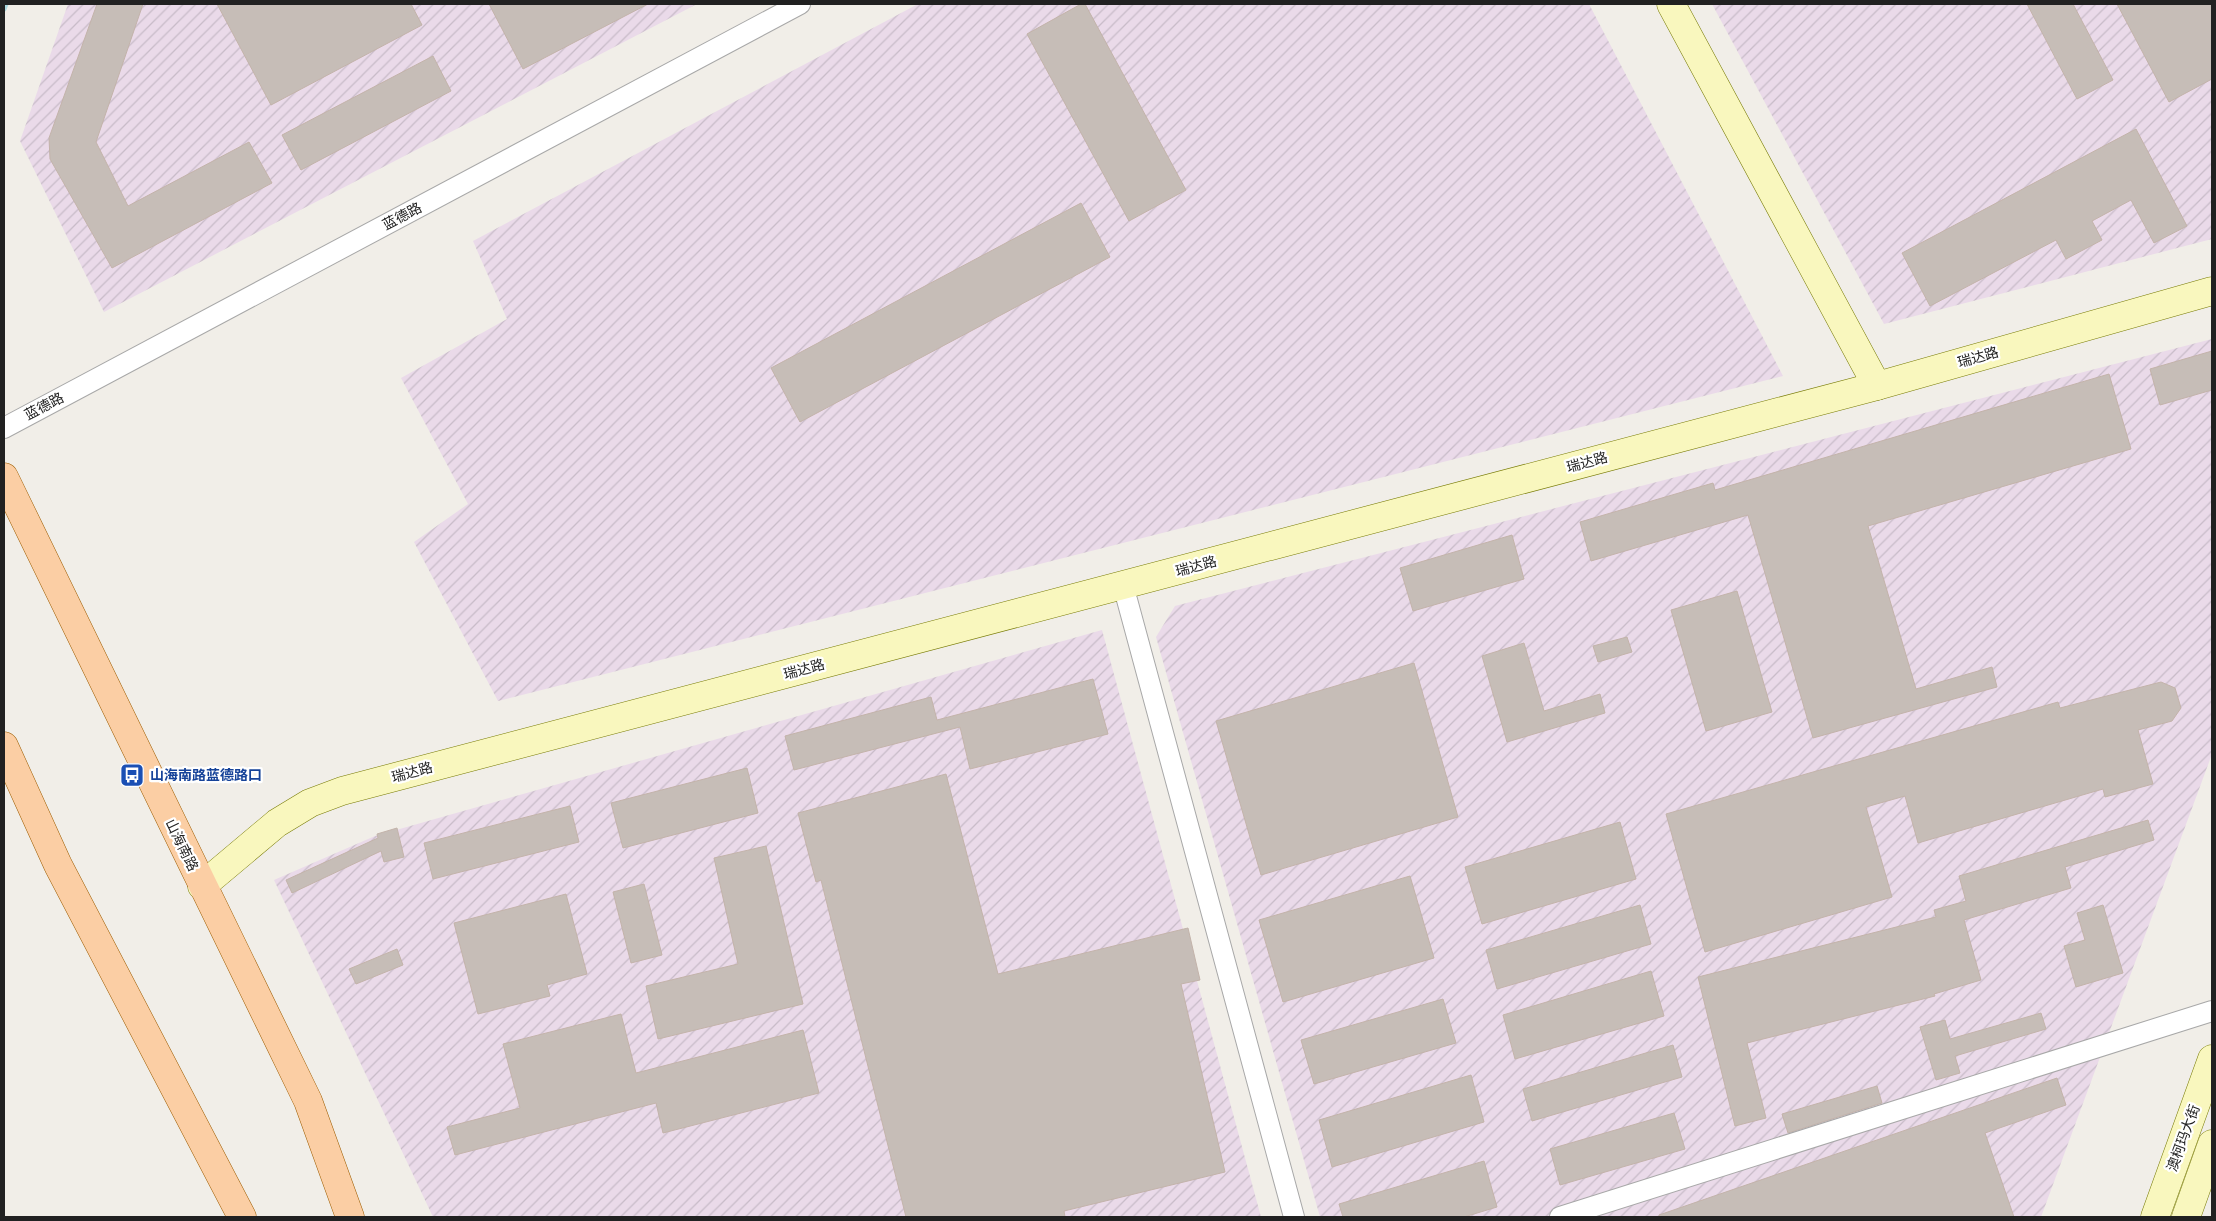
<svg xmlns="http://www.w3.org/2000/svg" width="2216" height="1221" font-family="Mulish,'Noto Sans SC',sans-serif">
	<defs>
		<pattern id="industrial-furrows" width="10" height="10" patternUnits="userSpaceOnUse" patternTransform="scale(1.25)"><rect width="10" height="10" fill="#eadae9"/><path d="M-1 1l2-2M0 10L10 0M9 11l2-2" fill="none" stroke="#c8bbc8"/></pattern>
	</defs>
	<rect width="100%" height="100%" fill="#f1eee8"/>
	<g fill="url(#industrial-furrows)">
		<path d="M68,4H697L104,312L20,141Z"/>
		<path d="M918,4H1589L1783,376L498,701L414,542L468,504L401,378L507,319L473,241Z"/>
		<path d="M1712,4H2212V239L1884,324Z"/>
		<path d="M2212,339V754L2041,1217H1320L1156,637L1175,606Z"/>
		<path d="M1102,630L1261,1217H433L274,880L375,836Z"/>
	</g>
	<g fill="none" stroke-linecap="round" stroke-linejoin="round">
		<path stroke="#aad7de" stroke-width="5" d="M4,9L6,4"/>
	</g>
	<g fill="#c6bdb7" stroke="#c3b3aa">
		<path d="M97,4H143L96,142L128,206L249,142L272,183L112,268L50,159L49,138Z"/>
		<path d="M217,4H411L422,25L271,105Z"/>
		<path d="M489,4H648L523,69Z"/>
		<path d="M1081,4H1085L1186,190L1129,221L1027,34Z"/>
		<path d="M2027,4H2073L2113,80L2077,99Z"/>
		<path d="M2117,4H2212V79L2169,102Z"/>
		<path d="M433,56L451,91L301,170L282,135Z"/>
		<path d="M2136,129L2187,226L2154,243L2131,200L2092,221L2102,240L2066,259L2056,240L1930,306L1902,253Z"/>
		<path d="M1081,203L1110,257L800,422L771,368Z"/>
		<path d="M2212,351V390L2160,405L2150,369Z"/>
		<path d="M2109,374L2131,449L1868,526L1916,689L1992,667L1997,687L1813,738L1748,515L1591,561L1580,522L1713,483L1715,490Z"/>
		<path d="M1512,535L1524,579L1413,611L1400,568Z"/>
		<path d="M1737,591L1772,712L1706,731L1671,610Z"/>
		<path d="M1627,637L1632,652L1598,662L1593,646Z"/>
		<path d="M1524,643L1544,711L1600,694L1605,713L1507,742L1482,656Z"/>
		<path d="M1414,663L1458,817L1261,875L1216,721Z"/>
		<path d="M1093,679L1108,734L970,769L960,727L794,770L785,736L931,697L937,720Z"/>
		<path d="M2161,682L2175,688L2181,708L2172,721L2138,730L2153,784L2105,797L2103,789L1918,843L1905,796L1866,807L1892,897L1705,952L1666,814L2058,702L2060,708Z"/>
		<path d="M747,768L758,813L623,848L611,803Z"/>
		<path d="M946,774L998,974L1188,928L1200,980L1181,984L1225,1172L1064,1211L1065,1217H906L821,880L816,882L798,813Z"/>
		<path d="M570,806L579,842L433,879L424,843Z"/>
		<path d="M2148,820L2154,840L2065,867L2071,888L1964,920L1981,980L1934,994L1935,996L1747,1043L1766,1118L1735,1126L1698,977L1936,917L1934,910L1966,901L1959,876Z"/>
		<path d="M1620,822L1636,879L1482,924L1465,867Z"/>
		<path d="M397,828L404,857L384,862L381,851L292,893L286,880L378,838L377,834Z"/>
		<path d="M766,846L803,1004L658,1039L646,986L738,964L714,858Z"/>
		<path d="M1410,876L1434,958L1283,1002L1259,920Z"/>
		<path d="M644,884L662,955L631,963L613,892Z"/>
		<path d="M566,894L587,974L547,985L550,996L478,1014L454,923Z"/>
		<path d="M1640,905L1651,944L1497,989L1486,950Z"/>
		<path d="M2103,905L2123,973L2076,987L2064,946L2085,940L2077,913Z"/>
		<path d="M397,949L403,965L356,984L349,969Z"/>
		<path d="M1651,971L1664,1016L1515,1059L1503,1015Z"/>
		<path d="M1443,999L1456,1043L1314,1084L1301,1040Z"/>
		<path d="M2041,1013L2046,1029L1955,1056L1960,1073L1936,1080L1920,1027L1945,1020L1950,1039Z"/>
		<path d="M621,1014L636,1073L803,1030L819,1093L663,1133L656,1103L455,1155L447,1127L520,1108L503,1044Z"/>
		<path d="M1673,1045L1682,1077L1532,1121L1523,1089Z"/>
		<path d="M1471,1075L1484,1122L1332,1167L1319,1120Z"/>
		<path d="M2057,1078L2066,1105L1985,1133L2014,1217H1659V1215Z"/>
		<path d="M1877,1086L1882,1103L1788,1133L1782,1114Z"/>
		<path d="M1674,1113L1685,1149L1560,1185L1550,1149Z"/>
		<path d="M1484,1161L1497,1207L1464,1217H1343L1339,1204Z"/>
	</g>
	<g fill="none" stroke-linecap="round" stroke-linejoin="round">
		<g stroke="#a8a8a8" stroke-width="22">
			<g id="street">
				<path d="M4,428L800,4"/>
				<path d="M1123,585L1294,1217"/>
				<path d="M1560,1217L2212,1011"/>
			</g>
		</g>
		<g stroke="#787b06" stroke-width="29">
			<g id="secondary">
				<path d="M1671,4L1877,386"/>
				<path d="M202,886L277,823L310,803L342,791L1877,386L2212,291"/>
				<path d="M2155,1217L2212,1059"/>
				<path d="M2186,1217L2212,1144"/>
			</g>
		</g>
		<g stroke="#9d5c01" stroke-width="29">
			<g id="primary">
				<path d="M4,477L308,1101L350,1217"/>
				<path d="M4,746L58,865L242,1217"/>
			</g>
		</g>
		<use href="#street" stroke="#fff" stroke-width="20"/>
		<use href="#secondary" stroke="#f9f7be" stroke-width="28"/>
		<use href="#primary" stroke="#fbcea4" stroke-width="28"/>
	</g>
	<defs>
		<g id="bus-square" transform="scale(1.25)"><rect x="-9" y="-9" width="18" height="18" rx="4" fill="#1a4fb4" stroke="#fff"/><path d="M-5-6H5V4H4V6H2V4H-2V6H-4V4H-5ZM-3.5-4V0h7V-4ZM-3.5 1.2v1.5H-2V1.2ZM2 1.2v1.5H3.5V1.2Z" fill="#fff"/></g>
	</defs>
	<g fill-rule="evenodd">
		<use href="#bus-square" x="132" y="775"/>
	</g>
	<g text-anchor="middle" stroke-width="4.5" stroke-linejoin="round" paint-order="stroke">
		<g font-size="14" fill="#212121" stroke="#fff">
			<text transform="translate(402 216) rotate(-28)" y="5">蓝德路</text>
			<text transform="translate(1978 357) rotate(-16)" y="5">瑞达路</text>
			<text transform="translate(44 406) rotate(-28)" y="5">蓝德路</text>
			<text transform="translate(1587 462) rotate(-15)" y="5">瑞达路</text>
			<text transform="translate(1196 566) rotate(-15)" y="5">瑞达路</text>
			<text transform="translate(804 669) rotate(-15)" y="5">瑞达路</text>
			<text transform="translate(412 772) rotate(-15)" y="5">瑞达路</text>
			<text transform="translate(182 845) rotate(64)" y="5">山海南路</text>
			<text transform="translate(2183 1138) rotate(-70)" y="5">澳柯玛大街</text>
		</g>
		<g font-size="14" font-weight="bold" fill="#164399" stroke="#fff" text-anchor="start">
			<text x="150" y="780">山海南路蓝德路口</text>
		</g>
	</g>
	<rect width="2216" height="1221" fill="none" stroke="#212121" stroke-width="10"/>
</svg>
